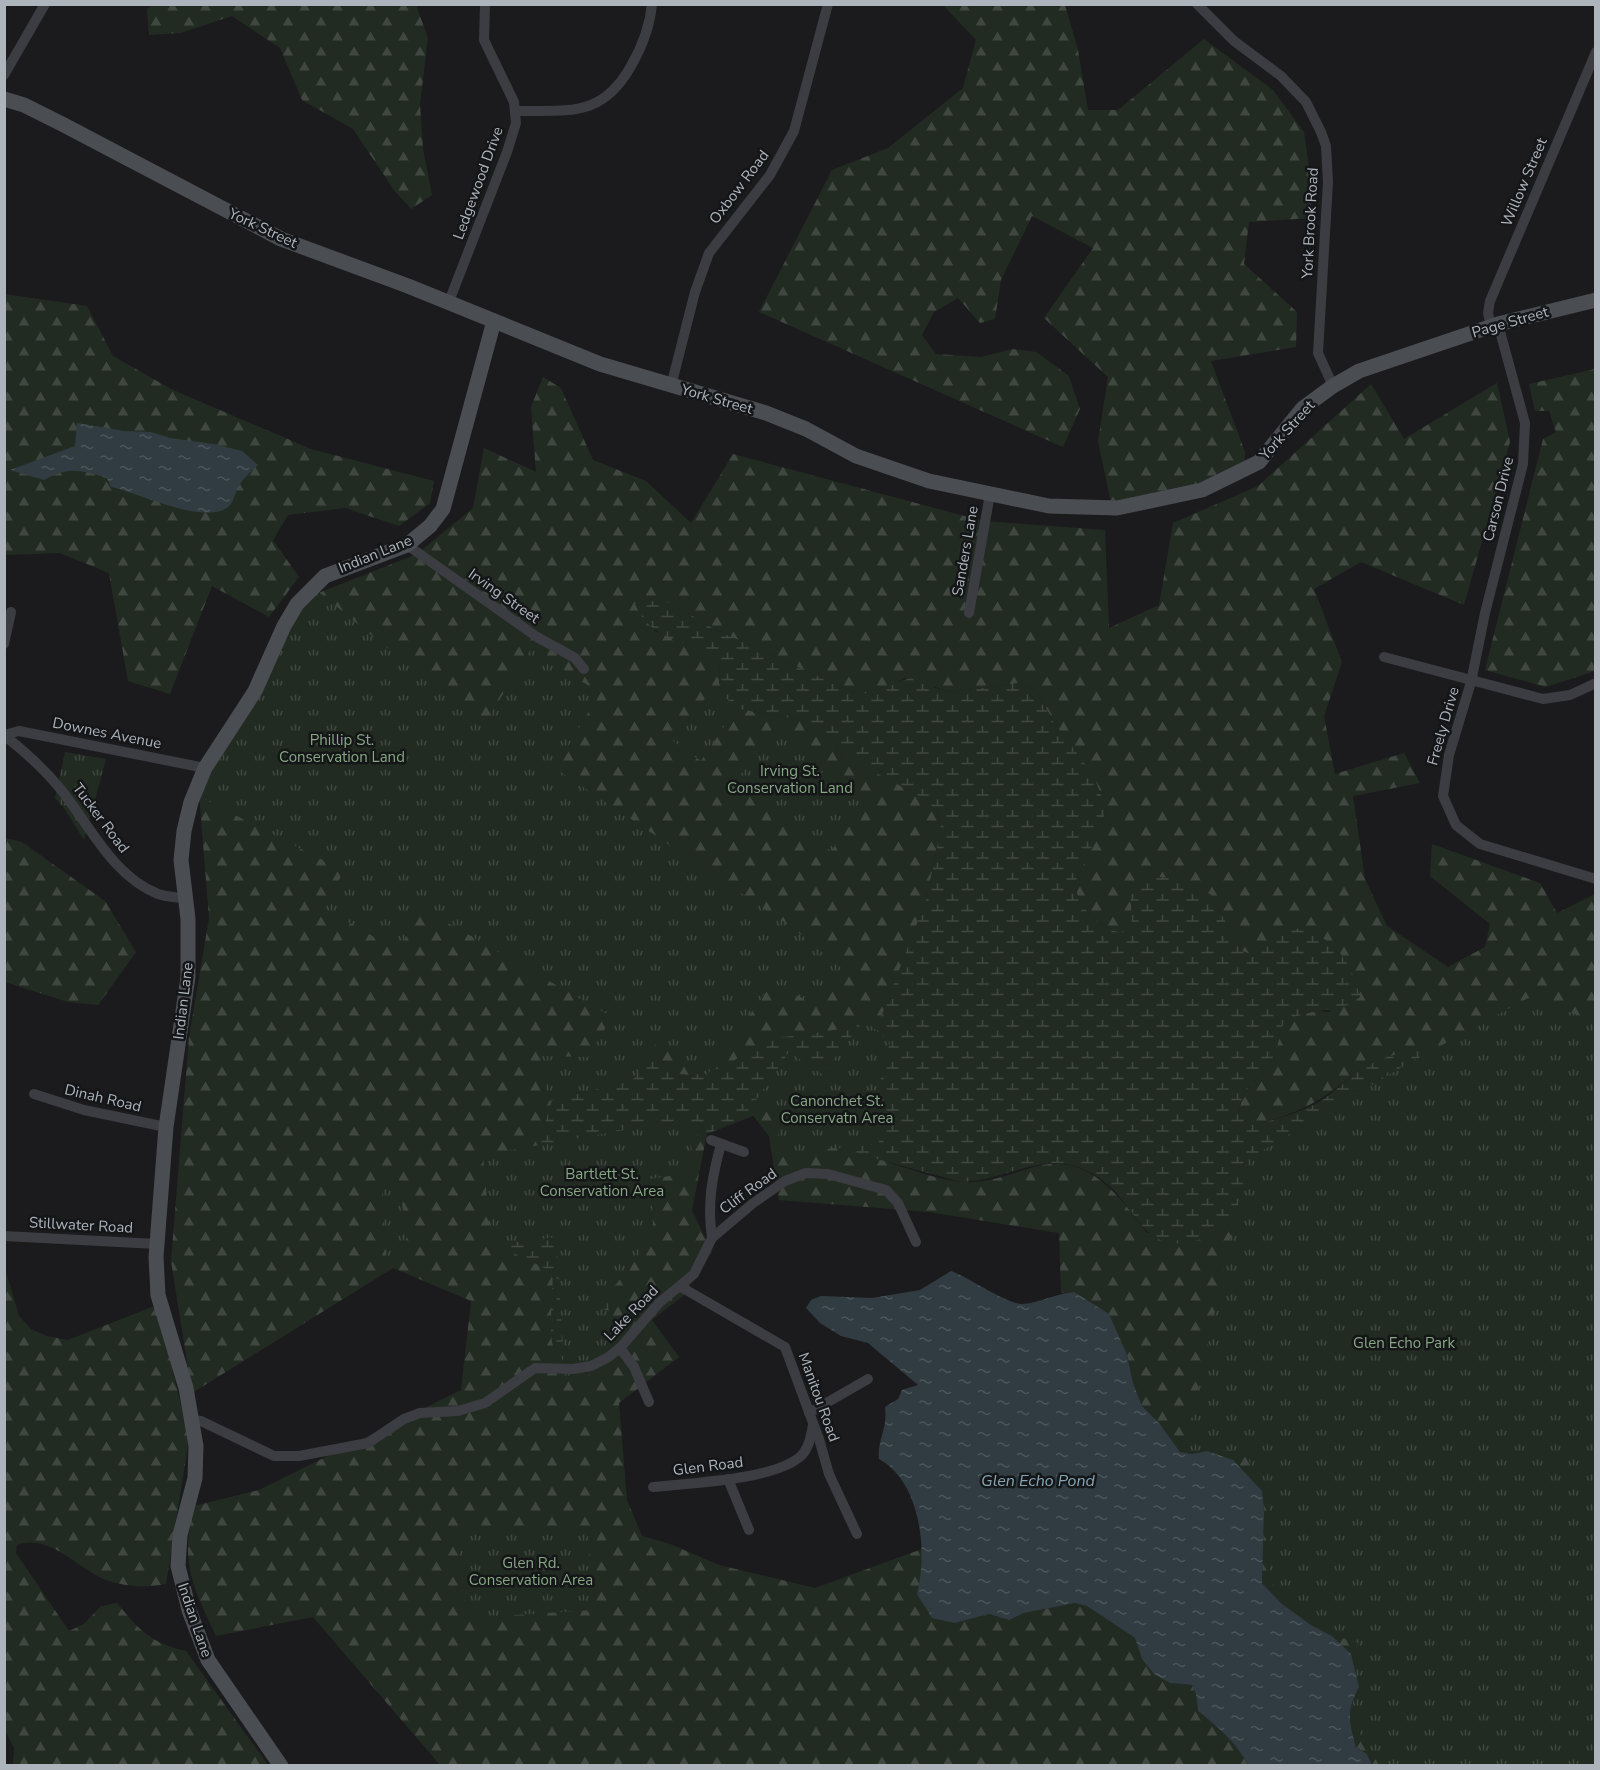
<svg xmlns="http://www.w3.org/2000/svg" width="1600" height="1770" font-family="'Nunito Sans',sans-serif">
	<defs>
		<pattern id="forest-firs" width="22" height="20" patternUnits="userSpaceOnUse" patternTransform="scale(1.5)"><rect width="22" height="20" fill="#222b22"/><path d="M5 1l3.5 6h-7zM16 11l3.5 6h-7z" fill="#3f4740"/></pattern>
		<pattern id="wetland-marsh" width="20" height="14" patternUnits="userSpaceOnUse" patternTransform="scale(1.5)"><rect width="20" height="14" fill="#222b22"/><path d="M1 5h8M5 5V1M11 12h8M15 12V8" fill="none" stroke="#3f4740"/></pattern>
		<pattern id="park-tufts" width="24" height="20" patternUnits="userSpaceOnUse" patternTransform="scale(1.5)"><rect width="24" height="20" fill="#222b22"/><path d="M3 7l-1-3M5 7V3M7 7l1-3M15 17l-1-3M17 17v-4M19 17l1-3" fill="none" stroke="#3f4740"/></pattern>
		<pattern id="water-ripples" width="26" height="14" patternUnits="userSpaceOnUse" patternTransform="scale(1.5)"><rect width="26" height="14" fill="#303c41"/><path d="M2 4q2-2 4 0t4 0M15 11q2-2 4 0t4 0" fill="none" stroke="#4b565a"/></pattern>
	</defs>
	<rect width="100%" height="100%" fill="#1b1b1d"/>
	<g fill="url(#forest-firs)">
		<path d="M153,5H416L428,38L420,104L423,149L432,195L411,209L394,190L353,129L302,100L280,48L232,16L181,33L149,35L147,9Z"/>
		<path d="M943,5H1065L1078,50L1088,110H1118L1204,39L1273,90L1304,132L1311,182V218L1249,222L1244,264L1297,312L1296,347L1211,361L1245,452L1244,471L1112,508L1098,441L1108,377L1044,318L1093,248L1032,216L1001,280L995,319L980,323L958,298L934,312L922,335L936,354L981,357L1012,349L1036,352L1069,376L1080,409L1063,447L759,312L832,170L888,148L963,88L976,40Z"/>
		<path d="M4,294L87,306L113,356L171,389L311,449L434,481L430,503L399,526L345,508L288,515L273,540L299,577L269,617L212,586L170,694L128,681L109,573L60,553L5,555Z"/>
		<path d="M1595,369V671L1546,687L1485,670L1543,439L1556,432L1549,411H1535L1529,384Z"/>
		<path d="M543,377L561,388L593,460L646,481L691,523L733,454L983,521L1105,530L1109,628L1159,605L1173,523L1258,486L1371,384L1404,439L1497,383L1510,442L1464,605L1361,562L1314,589L1342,662L1324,716L1335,774L1404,753L1420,783L1353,796L1365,879L1387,926L1448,967L1485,947L1490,924L1430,876L1432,844L1540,883L1557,913L1595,894V1332L1361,1069C1322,1100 1304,1112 1254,1125L1239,1117C1240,1084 1257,1085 1271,1061C1280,1047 1277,1035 1285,1020L1314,1011L1331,1012L1258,957L1242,951L1210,894L1132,921L1121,933C1095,925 1082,911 1074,885L1102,825L1106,808L1035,690L1019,683L951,692L905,678C889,689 877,694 857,694L714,629L671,603L654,631C678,639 703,647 720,667L719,683L739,709L803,720L839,753L925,798L936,811L941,828L927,897L881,1020L889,1163C915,1170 947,1184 974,1182C997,1181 1020,1170 1042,1165C1091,1156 1121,1198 1147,1233L1236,1222L1595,1765H1372L1367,1754L1356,1747C1349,1720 1346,1712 1359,1687L1332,1636L1311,1625L1282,1604L1262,1583L1264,1513L1262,1491L1207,1451L1192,1454L1180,1452L1159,1423L1142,1406L1133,1383L1127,1355L1074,1292L1061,1293L1059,1233L929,1212L779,1200L769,1136L744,1104L709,1123L692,1210L712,1252L683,1296L652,1320L679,1357L619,1403L627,1500L642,1536L670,1544L719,1565L815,1588L922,1549V1576L917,1594L955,1623L989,1614L1009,1620L1024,1613L1075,1603L1087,1606L1135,1638L1142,1659L1170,1683L1192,1685L1196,1694L1198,1711C1217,1726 1237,1743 1248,1765H440L313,1617L216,1636C192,1585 180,1563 194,1506L259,1490L461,1390L471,1301L393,1268L192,1393L171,1261L189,1037L209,918L199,794L311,596L417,554L473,508L484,448L536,472L531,407Z"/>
		<path d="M5,838L22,842L105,901L136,952L98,1005L68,1002L5,982Z"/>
		<path d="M4,1265L19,1316L31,1329L47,1336L68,1340L157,1305L189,1439L166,1584C146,1588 126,1587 106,1580C78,1569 50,1533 17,1545L16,1553L69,1631L84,1624L101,1606L117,1603C140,1631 151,1643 186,1651L268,1765H13L14,1748L4,1728Z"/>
	</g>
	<path fill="url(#wetland-marsh)" d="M653,601L671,603L714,629L857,694C887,694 896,678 922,676L935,688L951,692L1019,683L1035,690L1053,721L1094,776L1106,808L1102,825L1074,885C1082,911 1095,925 1121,933L1132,921L1130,888C1160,866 1179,882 1210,894L1242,951L1258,957L1277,929C1321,922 1352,956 1360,997C1341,1011 1336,1008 1314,1012C1304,1013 1294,1018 1285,1020C1277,1035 1280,1047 1271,1061C1257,1085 1240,1084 1239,1117L1254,1125C1277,1119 1299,1113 1319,1102C1334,1093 1346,1080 1359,1071C1381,1055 1417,1047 1443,1050L1237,1222C1126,1286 1152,1189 1074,1166C1038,1155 998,1182 961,1182L822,1144L771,1109L704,1135L669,1138L614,1239L608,1297L609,1313L606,1329L571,1365C567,1362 562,1360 559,1357C544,1344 555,1294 552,1273C538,1263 523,1260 509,1250L553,1096L631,1052L649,1056L678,1074L695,1075L729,1065L742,1054L776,1038L830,1031L880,1020L927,897L941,828L936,811L925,799L839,753L803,720L739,709L726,698L719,683L720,667C691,633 653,647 635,604Z"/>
	<g fill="url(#park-tufts)">
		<path d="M315,589L483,726L531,649L600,693L555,768L793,928L845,971L818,1007L773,982L707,1075L658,1041L632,1081L548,1101L542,1056L588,1057L612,1017L420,907L399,951L323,908L344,871L192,793L261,671Z"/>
		<path d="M706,697L732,715L701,761L673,741Z"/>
		<path d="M773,728L818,756L829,772L868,800L831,851L734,784Z"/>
		<path d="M65,752L106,759L84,840L64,808L55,798Z"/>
		<path d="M1528,998L1595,1021V1765H1379L1353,1722V1674L1358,1643L1324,1632L1281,1603L1270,1576L1267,1548L1273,1524L1266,1498L1255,1479L1248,1457L1242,1452L1231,1450L1184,1453L1248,1159L1402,1067Z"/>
		<path d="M864,1020L890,1042L876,1098L879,1144L781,1153L777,1119L754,1103L789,1052L822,1074Z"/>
		<path d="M687,1119L695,1172L651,1179L653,1224L636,1260L599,1305L630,1331C615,1350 594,1387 565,1378L556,1237L491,1245L483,1155Z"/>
		<path d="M397,1166L409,1254L386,1259L381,1168Z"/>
		<path d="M587,1528L594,1610L467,1618L456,1532Z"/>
	</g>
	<g fill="url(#water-ripples)">
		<path d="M77,423L124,431L151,432L170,438L214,444L242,451L258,465C252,471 243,478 239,486C234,494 234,504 225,509C199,523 139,493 111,487L107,478C81,470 68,466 44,480L10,470L75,446Z"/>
		<path d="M951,1271C970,1278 1006,1304 1023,1304C1040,1303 1057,1293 1074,1292L1109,1314L1127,1355L1133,1383L1142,1406L1159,1423L1180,1452L1192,1454L1207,1451L1233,1460L1262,1491L1264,1513L1262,1583L1282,1604L1311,1625L1332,1636L1351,1654L1359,1687C1346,1712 1349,1720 1356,1747L1367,1754L1372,1765H1248C1237,1743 1217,1726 1198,1711L1196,1694L1192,1685L1170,1683L1154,1674L1142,1659L1135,1638L1087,1606L1075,1603L1024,1613L1009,1620L989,1614L955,1623L932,1618L917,1594C928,1552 921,1482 879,1459C877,1439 888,1430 885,1407L898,1399L902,1390L918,1385L868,1343L841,1336L820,1323L806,1308L811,1300L821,1296L872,1298L920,1290Z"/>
	</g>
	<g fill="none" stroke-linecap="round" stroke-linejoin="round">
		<g stroke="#3c3d42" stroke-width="10">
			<path d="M1197,4L1234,41L1281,76L1306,102L1321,132L1326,146L1328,182L1318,353L1333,386"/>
			<path d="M4,75L45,4"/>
			<path d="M516,111C569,110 602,118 631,66C642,47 650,26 652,4"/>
			<path d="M448,304L507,152L516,123L514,102L484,40L485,4"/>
			<path d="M1498,324L1525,423L1523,464L1485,613L1471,682L1449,755L1443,796L1456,825L1480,844L1596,879"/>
			<path d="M1491,327L1488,313L1490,301L1596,52"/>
			<path d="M671,386L695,292L709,253L770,175L794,131L828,4"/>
			<path d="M407,545L537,637L575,658L584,669"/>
			<path d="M969,613L990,494"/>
			<path d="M4,644L11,612"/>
			<path d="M1384,657L1543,699L1570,695L1596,683"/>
			<path d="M4,735C24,751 42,767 58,786C89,823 111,875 158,894C167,897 176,897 186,899"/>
			<path d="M4,735L19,731L205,768"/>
			<path d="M34,1094L84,1110L166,1127"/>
			<path d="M711,1140L744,1152"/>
			<path d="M4,1236L157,1244"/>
			<path d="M712,1238C707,1204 712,1177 721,1144"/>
			<path d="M681,1287L785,1347L819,1439L829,1474L857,1534"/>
			<path d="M620,1348L634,1367L649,1402"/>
			<path d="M809,1413L868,1379"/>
			<path d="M192,1420L201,1421L274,1456H299L368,1443L404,1419L420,1413L458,1411L485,1403L535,1368L573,1369L591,1366L607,1358L620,1348L659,1303L694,1274L712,1238L752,1204L785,1181L806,1173L828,1174L886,1190L898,1203L916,1242"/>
			<path d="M728,1479L749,1530"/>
			<path d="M653,1487C689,1483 777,1480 802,1455C809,1447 811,1436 813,1425"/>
		</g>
		<g stroke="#4a4d52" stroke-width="15">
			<path d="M4,99L24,105L62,124L281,239L408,286L600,364L766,413L806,429L856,456L929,481L1049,506L1117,508L1202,490L1259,462L1303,408L1333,386L1359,371L1498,324L1596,300"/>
			<path d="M281,1766L208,1660L189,1610L178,1566L180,1535L195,1478L196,1446L186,1388L158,1295L156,1257L166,1127L188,977V919L181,860L184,831L191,802L205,768L255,691L284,626L297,604L325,576L407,545L430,526L443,509L494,321"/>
		</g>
	</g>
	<g text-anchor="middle" stroke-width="5" stroke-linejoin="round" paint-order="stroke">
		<g font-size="15" fill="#adb4bc" stroke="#151618">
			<text transform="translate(1524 182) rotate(-67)" y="5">Willow Street</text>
			<text transform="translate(478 183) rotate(-70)" y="5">Ledgewood Drive</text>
			<text transform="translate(739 187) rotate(-53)" y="5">Oxbow Road</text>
			<text transform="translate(1310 223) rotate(-87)" y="5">York Brook Road</text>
			<text transform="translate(263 228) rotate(25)" y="5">York Street</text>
			<text transform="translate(1510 322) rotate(-16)" y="5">Page Street</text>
			<text transform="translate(717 399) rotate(16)" y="5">York Street</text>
			<text transform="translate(1287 430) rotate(-48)" y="5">York Street</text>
			<text transform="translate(1498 499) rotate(-76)" y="5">Carson Drive</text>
			<text transform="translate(965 551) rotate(-80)" y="5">Sanders Lane</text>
			<text transform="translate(375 554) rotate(-22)" y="5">Indian Lane</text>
			<text transform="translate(504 596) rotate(35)" y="5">Irving Street</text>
			<text transform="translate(1443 726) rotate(-74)" y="5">Freely Drive</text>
			<text transform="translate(107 733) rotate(11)" y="5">Downes Avenue</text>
			<text transform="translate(101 818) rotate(53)" y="5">Tucker Road</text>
			<text transform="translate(183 1001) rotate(-83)" y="5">Indian Lane</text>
			<text transform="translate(103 1098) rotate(13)" y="5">Dinah Road</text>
			<text transform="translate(748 1191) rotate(-36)" y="5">Cliff Road</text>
			<text transform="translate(81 1225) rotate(3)" y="5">Stillwater Road</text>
			<text transform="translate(631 1313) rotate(-46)" y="5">Lake Road</text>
			<text transform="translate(819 1397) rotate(70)" y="5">Manitou Road</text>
			<text transform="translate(708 1466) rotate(-7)" y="5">Glen Road</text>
			<text transform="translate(195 1620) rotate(71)" y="5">Indian Lane</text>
		</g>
		<g font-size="15" fill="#87a785" stroke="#151618">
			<text x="342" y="745">Phillip St.<tspan x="342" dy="17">Conservation Land</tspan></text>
			<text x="790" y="776">Irving St.<tspan x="790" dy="17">Conservation Land</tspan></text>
			<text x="837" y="1106">Canonchet St.<tspan x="837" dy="17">Conservatn Area</tspan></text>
			<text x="602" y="1179">Bartlett St.<tspan x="602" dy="17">Conservation Area</tspan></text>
			<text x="1404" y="1348">Glen Echo Park</text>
			<text x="531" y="1568">Glen Rd.<tspan x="531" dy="17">Conservation Area</tspan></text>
		</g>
		<g font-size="16" font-style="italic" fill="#85a6b6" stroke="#151618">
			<text x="1038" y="1486">Glen Echo Pond</text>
		</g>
	</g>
	<rect width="1600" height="1770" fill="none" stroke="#adb4bc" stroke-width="12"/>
</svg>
